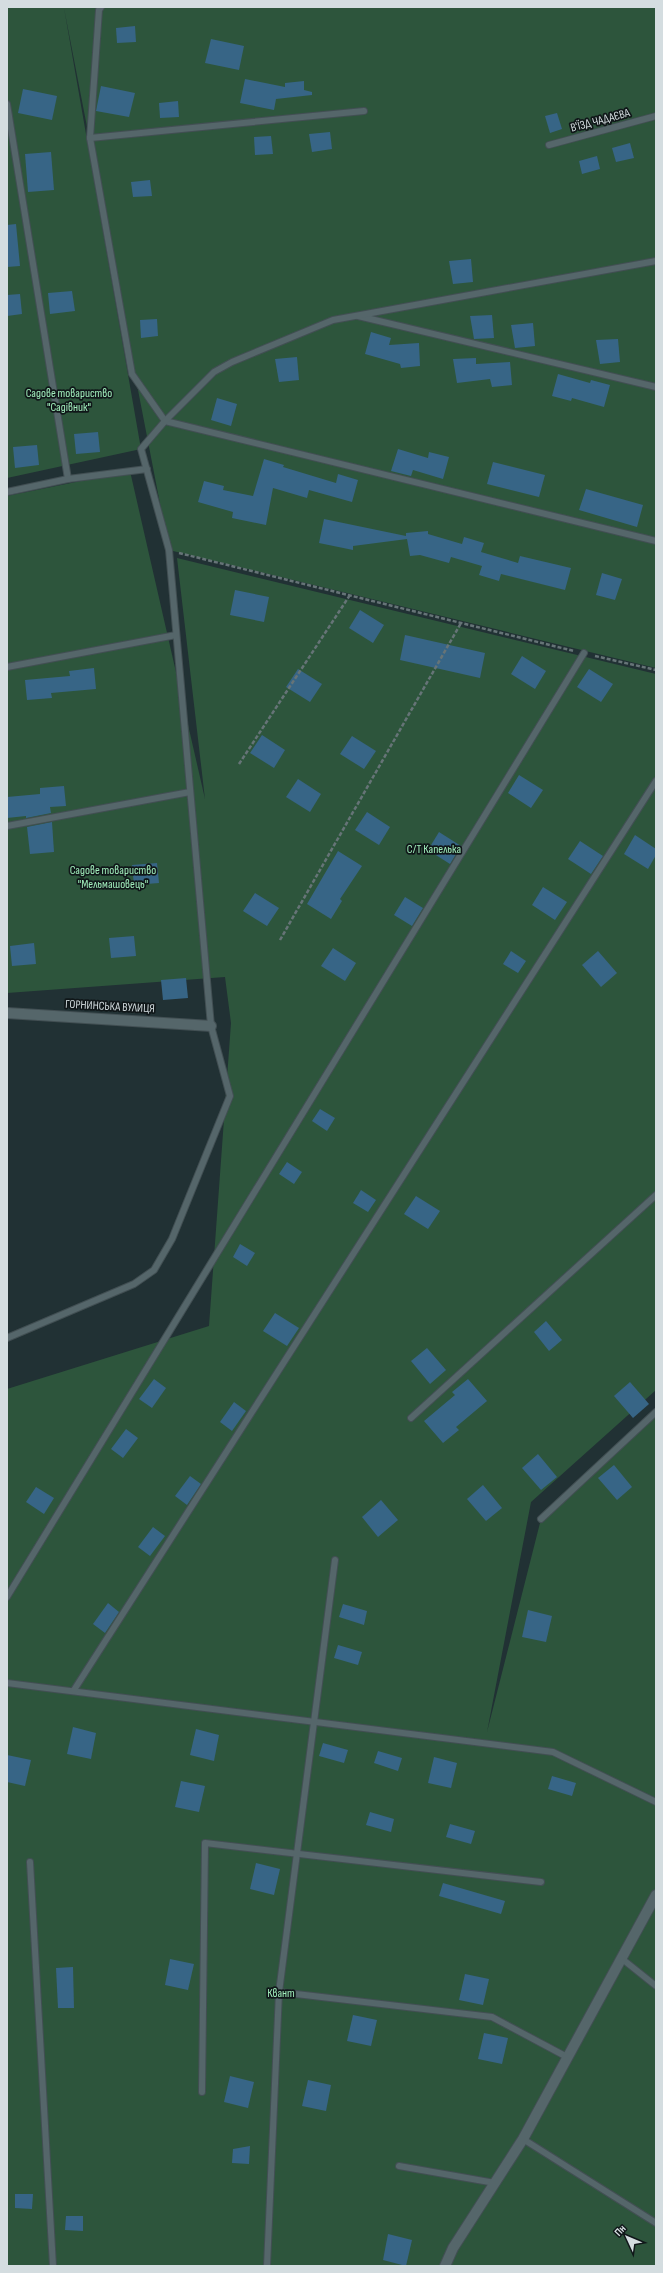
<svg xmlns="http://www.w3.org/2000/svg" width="663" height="2273" font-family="'Sofia Sans Condensed',sans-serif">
	<rect width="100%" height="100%" fill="#213134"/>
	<g fill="#2d553c">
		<path d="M7,7H656V668L169,550L64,8L141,449L7,478Z"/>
		<path d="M130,471L205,799L177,558L656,674V1390L531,1502L487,1732L541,1519L656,1413V2266H7V1389L209,1326L231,1023L225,977L7,993V496Z"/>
	</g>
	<g fill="#376586">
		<path d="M135,26L136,42L117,43L116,28Z"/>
		<path d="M211,39L244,46L239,70L205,63Z"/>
		<path d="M245,79L285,87V83L304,81V90L312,92V95L276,99L274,110L240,103Z"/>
		<path d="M101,86L135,93L129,117L96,111Z"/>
		<path d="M23,89L57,96L52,120L18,113Z"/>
		<path d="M178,101L179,117L160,118L159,103Z"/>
		<path d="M557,113L562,129L550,133L545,116Z"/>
		<path d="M330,132L332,149L312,152L309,134Z"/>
		<path d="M271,136L273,154L255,155L254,137Z"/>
		<path d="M630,143L634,158L616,162L612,148Z"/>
		<path d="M51,152L54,190L28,192L25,154Z"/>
		<path d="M597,156L600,169L582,174L579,161Z"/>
		<path d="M150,180L152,196L133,197L131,182Z"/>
		<path d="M16,224L20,266L7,267V225Z"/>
		<path d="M471,259L473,282L453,284L449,261Z"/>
		<path d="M72,291L75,311L50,314L48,293Z"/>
		<path d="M20,294L22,314L7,316V295Z"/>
		<path d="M492,315L494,338L474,339L470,316Z"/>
		<path d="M157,319L158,336L141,338L140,320Z"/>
		<path d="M533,323L535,346L515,348L511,325Z"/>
		<path d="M371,332L391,338L389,345L419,343L420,366L401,368L400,364L365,354Z"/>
		<path d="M618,339L620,362L600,364L596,340Z"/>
		<path d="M297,357L299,380L279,382L275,359Z"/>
		<path d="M476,358V364L510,362L512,385L492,387L490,379L457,383L453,359Z"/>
		<path d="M558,374L590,383L591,380L610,385L604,407L572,398L571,401L552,396Z"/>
		<path d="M217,398L237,404L231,426L211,420Z"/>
		<path d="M98,432L100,452L76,454L74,434Z"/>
		<path d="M37,445L39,465L15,468L13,447Z"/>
		<path d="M398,449L428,458L429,452L449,457L443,479L413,470L411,476L391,471Z"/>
		<path d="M264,459L284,465L283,467L336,483L338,474L358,480L352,502L309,490L307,498L273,488L266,525L232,518L233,512L198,502L204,481L224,486L223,490L253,496Z"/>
		<path d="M493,462L545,475L539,497L487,484Z"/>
		<path d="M586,489L643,505L637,527L579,510Z"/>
		<path d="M324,519L406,536V533L428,531V534L462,544L464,537L484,543L481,552L518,563L520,556L571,568L565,590L501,574L499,581L479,575L482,566L451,557L449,563L420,555L410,556L407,539L353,546V550L319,543Z"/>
		<path d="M602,573L622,579L615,600L596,595Z"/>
		<path d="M235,590L269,597L264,622L230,615Z"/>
		<path d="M360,610L384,625L373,643L349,628Z"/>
		<path d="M405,635L485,653L480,678L400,660Z"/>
		<path d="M522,656L546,671L535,689L511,674Z"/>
		<path d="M94,668L96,689L51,693L52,698L27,700L25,680L70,676L69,671Z"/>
		<path d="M298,669L322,684L310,702L286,687Z"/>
		<path d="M589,669L613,684L601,702L577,687Z"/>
		<path d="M262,735L285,750L274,768L250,753Z"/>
		<path d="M352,736L376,751L364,769L340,754Z"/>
		<path d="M519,775L543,790L531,808L508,793Z"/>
		<path d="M298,779L321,794L310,812L286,797Z"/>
		<path d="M64,786L66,806L50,807L51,813L26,818V816L7,818V797L40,794V788Z"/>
		<path d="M367,812L390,827L379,845L355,830Z"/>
		<path d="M52,822L54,852L30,854L27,827Z"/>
		<path d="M439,832L461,846L450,864L428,850Z"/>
		<path d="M635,835L656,849V855L648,869L624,854Z"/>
		<path d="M580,841L603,856L591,874L568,859Z"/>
		<path d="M338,851L362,866L340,899L342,901L331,919L307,904Z"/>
		<path d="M157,863L159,883L134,885L132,865Z"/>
		<path d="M543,887L567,902L555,920L532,905Z"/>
		<path d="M255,893L279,908L267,926L243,911Z"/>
		<path d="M405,897L423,908L412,926L394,915Z"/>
		<path d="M134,936L136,956L111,958L109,938Z"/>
		<path d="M34,943L36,964L12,966L10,946Z"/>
		<path d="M333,948L356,963L345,981L321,966Z"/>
		<path d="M511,951L526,961L518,973L503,964Z"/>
		<path d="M598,951L617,973L601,987L582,965Z"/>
		<path d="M186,978L188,998L163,1000L161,980Z"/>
		<path d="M320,1109L335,1118L327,1131L312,1121Z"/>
		<path d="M287,1162L302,1172L294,1184L279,1174Z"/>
		<path d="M361,1190L376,1200L368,1212L353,1203Z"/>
		<path d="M416,1196L440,1211L428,1229L404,1214Z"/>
		<path d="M240,1244L255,1253L247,1266L233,1257Z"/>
		<path d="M275,1313L299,1328L287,1346L263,1331Z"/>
		<path d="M546,1321L562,1340L549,1351L534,1332Z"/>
		<path d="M427,1348L446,1370L430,1384L411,1361Z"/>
		<path d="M154,1379L166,1388L152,1408L139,1399Z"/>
		<path d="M468,1379L487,1401L456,1427L459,1430L443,1443L424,1421L455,1395L452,1392Z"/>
		<path d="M630,1382L649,1404L633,1418L614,1396Z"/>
		<path d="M234,1402L246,1411L232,1431L220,1422Z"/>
		<path d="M126,1429L138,1438L123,1458L111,1449Z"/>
		<path d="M538,1454L557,1477L541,1490L522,1468Z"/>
		<path d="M614,1465L632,1487L617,1500L598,1478Z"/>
		<path d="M190,1476L201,1484L187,1505L175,1496Z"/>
		<path d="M483,1485L502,1508L486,1521L467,1499Z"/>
		<path d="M36,1487L54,1498L44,1514L26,1502Z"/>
		<path d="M381,1500L398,1520L378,1537L362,1517Z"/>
		<path d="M153,1527L165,1536L150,1556L138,1547Z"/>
		<path d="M108,1603L119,1612L105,1633L93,1624Z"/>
		<path d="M343,1604L367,1611L364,1625L339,1617Z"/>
		<path d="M528,1610L552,1616L546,1642L522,1637Z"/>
		<path d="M338,1645L362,1652L358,1665L334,1658Z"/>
		<path d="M73,1727L96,1733L91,1759L67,1754Z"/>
		<path d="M196,1729L219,1735L214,1761L190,1755Z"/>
		<path d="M323,1743L348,1750L344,1763L319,1756Z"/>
		<path d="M378,1751L402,1758L398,1771L374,1763Z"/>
		<path d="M7,1755L31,1760L25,1786L7,1782Z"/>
		<path d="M434,1757L457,1763L451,1788L428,1783Z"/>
		<path d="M552,1776L576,1783L572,1796L548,1789Z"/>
		<path d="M181,1781L205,1786L199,1812L175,1807Z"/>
		<path d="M370,1812L394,1819L391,1832L366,1825Z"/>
		<path d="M450,1824L475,1831L471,1844L446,1837Z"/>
		<path d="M256,1863L280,1869L274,1895L250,1889Z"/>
		<path d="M443,1883L505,1901L501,1914L439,1896Z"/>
		<path d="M170,1959L194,1964L188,1990L165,1985Z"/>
		<path d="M73,1967L74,2008H58L56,1968Z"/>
		<path d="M465,1974L489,1979L483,2005L459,2000Z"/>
		<path d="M353,2015L377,2020L371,2046L347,2041Z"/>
		<path d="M484,2033L508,2038L502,2064L478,2059Z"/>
		<path d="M230,2076L254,2082L248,2108L224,2102Z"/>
		<path d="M308,2080L331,2085L326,2111L302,2106Z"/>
		<path d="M250,2146L249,2164L232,2163L233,2149Z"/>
		<path d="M15,2194H33L32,2209L15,2208Z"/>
		<path d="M66,2216H83V2231L65,2230Z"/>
		<path d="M388,2234L412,2240L406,2266L383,2260Z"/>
	</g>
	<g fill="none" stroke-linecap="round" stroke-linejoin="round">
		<g stroke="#424f53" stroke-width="8">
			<g id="lane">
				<path d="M101,7L99,10L90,138L132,374L165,421L656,541"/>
				<path d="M7,104L68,479"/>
				<path d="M90,138L364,111"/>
				<path d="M549,145L656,116"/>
				<path d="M358,316L656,387"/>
				<path d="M7,492L68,479L147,469"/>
				<path d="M7,667L176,635"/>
				<path d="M7,826L190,792"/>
				<path d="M7,1338L134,1284L154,1270L172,1239L230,1096L211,1026L169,550L141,449L165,421L214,372L232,362L333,320L656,261"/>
				<path d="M411,1418L656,1195"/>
				<path d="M541,1519L656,1412"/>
				<path d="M7,1597L584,653"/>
				<path d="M7,1683L553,1752L656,1802"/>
				<path d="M74,1690L656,781"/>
				<path d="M30,1862L53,2266"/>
				<path d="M621,1958L656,1986"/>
				<path d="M279,1992L492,2017L567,2057"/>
				<path d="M202,2092L205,1843L541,1882"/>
				<path d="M523,2139L656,2223"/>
				<path d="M399,2166L495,2183"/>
				<path d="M267,2266L279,1992L335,1560"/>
			</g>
		</g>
		<g stroke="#424f53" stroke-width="12">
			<g id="street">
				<path d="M7,1013L211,1026"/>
				<path d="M445,2266L453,2248L523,2139L656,1895"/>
			</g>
		</g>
		<g stroke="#667477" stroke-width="2.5" stroke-dasharray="4 2" stroke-linecap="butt">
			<path d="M179,553L574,651"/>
			<path d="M595,656L656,670"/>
			<path d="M239,764L350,595"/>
			<path d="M280,940L461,623"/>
		</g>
		<use href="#lane" stroke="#55666a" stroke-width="6"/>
		<use href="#street" stroke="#55666a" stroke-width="10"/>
	</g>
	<g text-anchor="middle" stroke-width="3.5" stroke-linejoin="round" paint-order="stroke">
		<g font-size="12" fill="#d4dde0" stroke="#101719">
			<text transform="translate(600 120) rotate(-15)" y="4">В'ЇЗД ЧАДАЄВА</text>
			<text transform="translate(110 1006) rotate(3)" y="4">ГОРНИНСЬКА ВУЛИЦЯ</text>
		</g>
		<g font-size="12" fill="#a1eebc" stroke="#101719">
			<text x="69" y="397">Садове товариство<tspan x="69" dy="14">"Садівник"</tspan></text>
			<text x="434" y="853">С/Т Капелька</text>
			<text x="113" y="874">Садове товариство<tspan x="113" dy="14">"Мельмашовець"</tspan></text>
			<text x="281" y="1997">Квант</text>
		</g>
	</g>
	<rect width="663" height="2273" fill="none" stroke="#d4dde0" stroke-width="16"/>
	<g transform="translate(627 2237) rotate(314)" stroke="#101719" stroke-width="3" paint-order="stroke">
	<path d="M0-3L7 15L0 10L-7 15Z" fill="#d4dde0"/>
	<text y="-6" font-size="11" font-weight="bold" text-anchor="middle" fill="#d4dde0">Пн</text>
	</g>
</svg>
